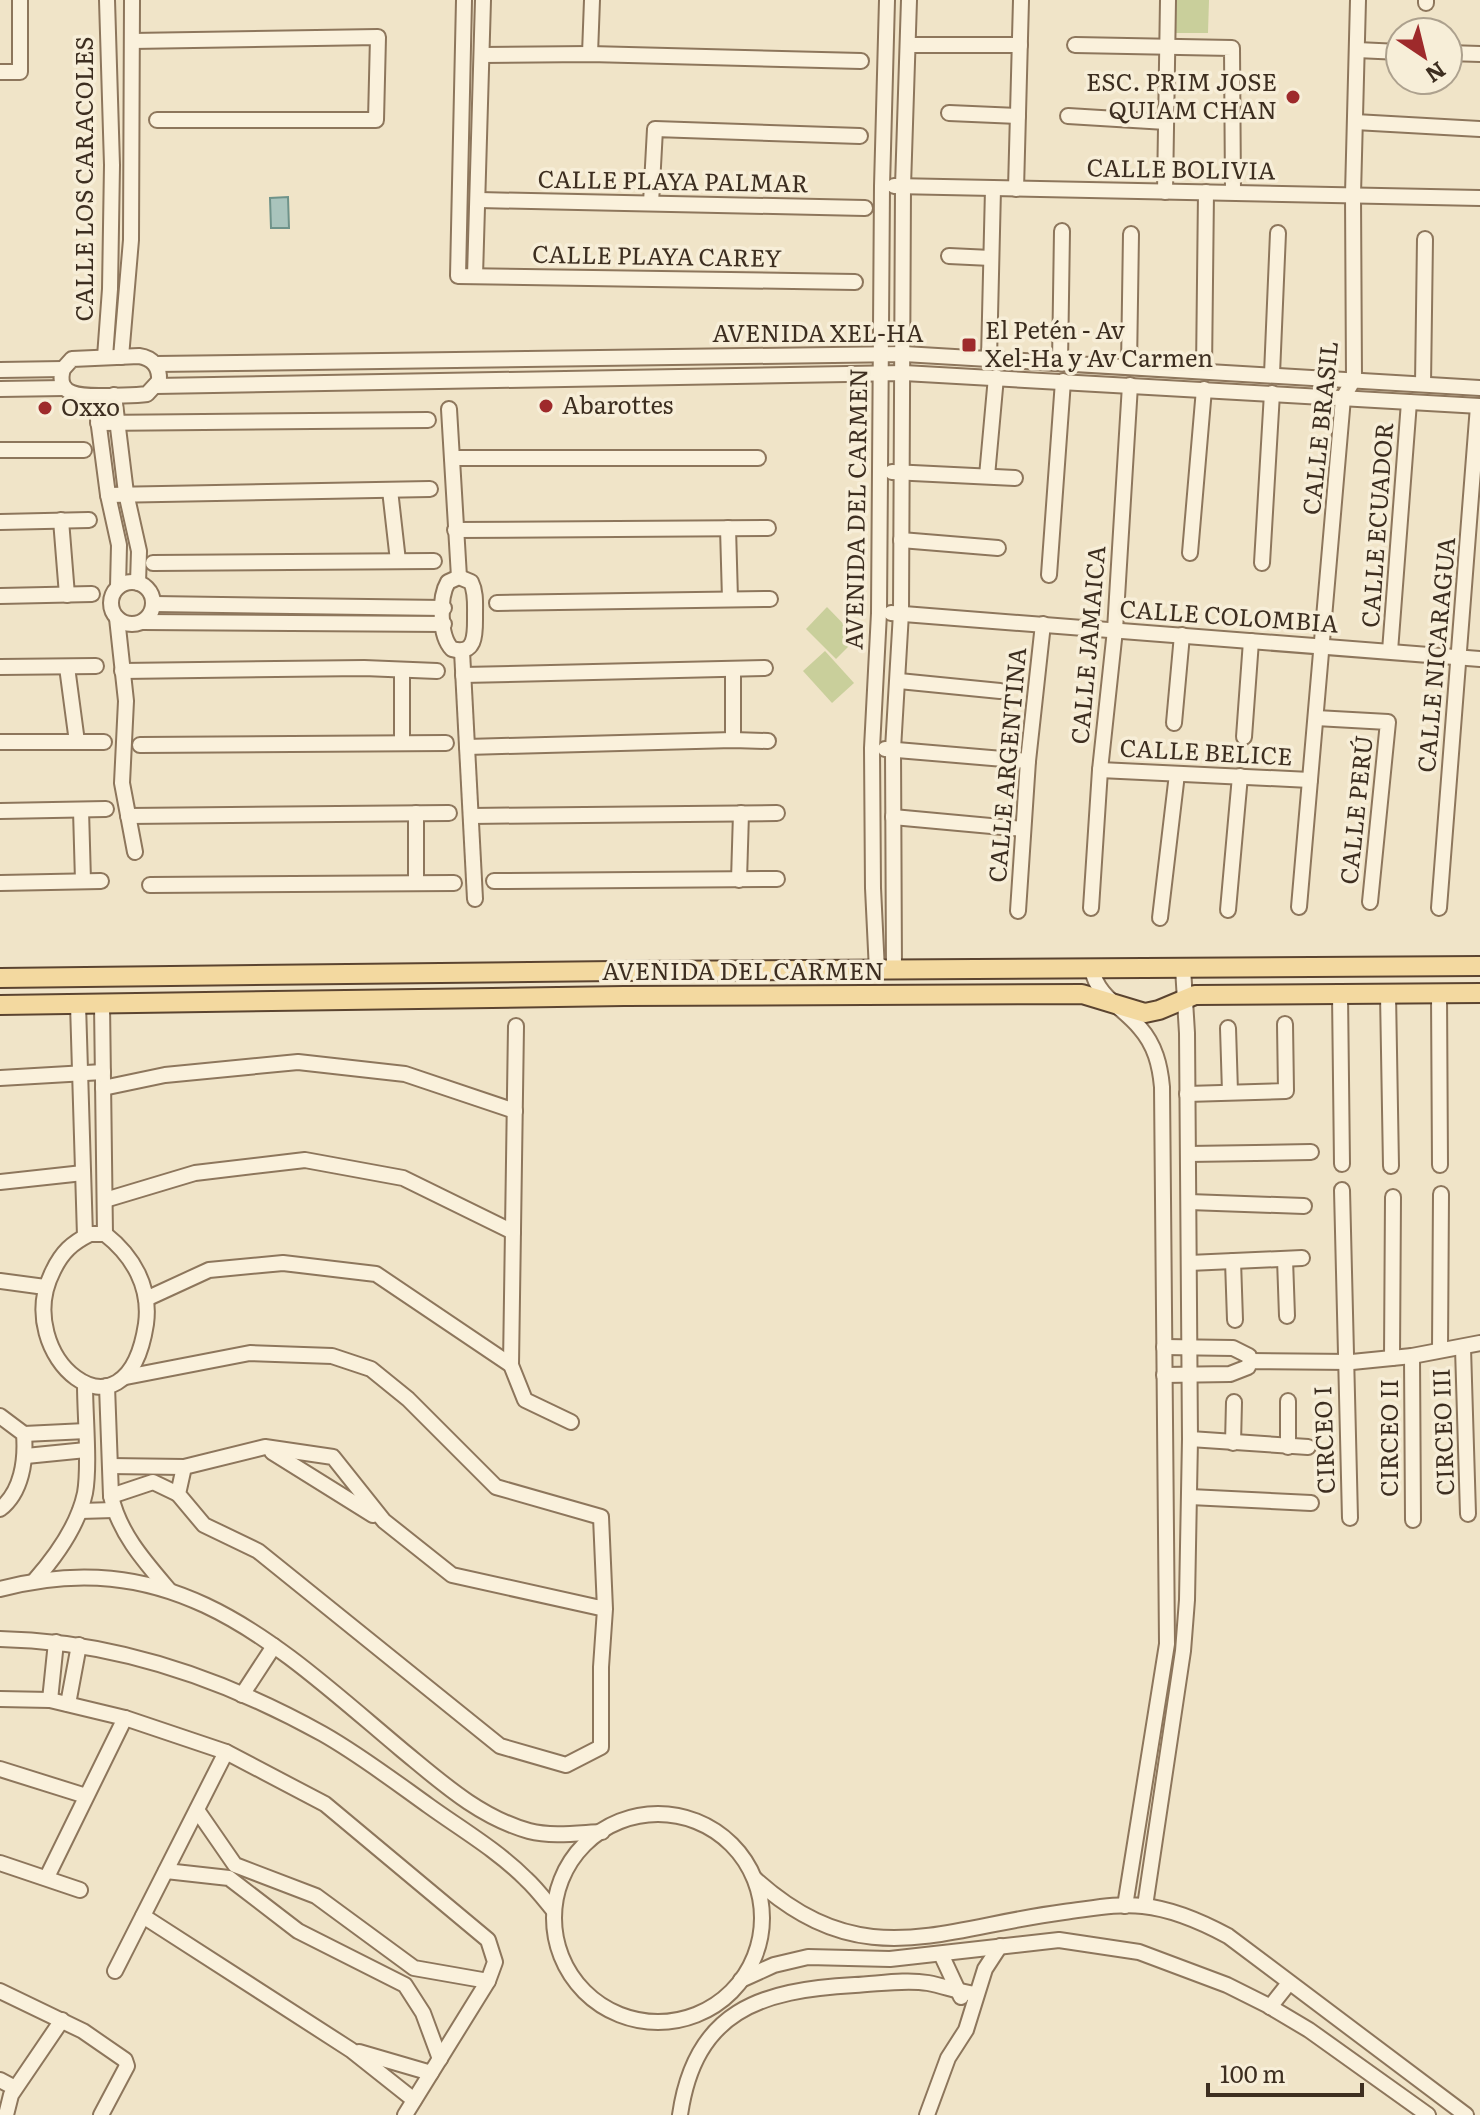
<svg xmlns="http://www.w3.org/2000/svg" width="1480" height="2115" font-family="Literata,serif">
	<rect width="100%" height="100%" fill="#f0e4c8"/>
	<g fill="#c9cf9b">
		<path d="M1176,0H1209L1208,33H1175Z"/>
		<path d="M827,607L857,638L836,659L806,629Z"/>
		<path d="M825,651L854,683L832,703L803,671Z"/>
	</g>
	<path fill="#a9c4bc" stroke="#6f938a" stroke-width="2" d="M288,197L289,228H271L270,198Z"/>
	<g fill="none" stroke-linecap="round" stroke-linejoin="round">
		<g stroke="#8d765c" stroke-width="18">
			<g id="minor">
				<path d="M464,0L458,276L855,282"/>
				<path d="M1426,3V0"/>
				<path d="M132,41L378,37L376,120H157"/>
				<path d="M909,45H1020"/>
				<path d="M1075,45L1232,48L1233,192"/>
				<path d="M1357,50L1400,52"/>
				<path d="M1448,53L1480,54"/>
				<path d="M590,54L592,0"/>
				<path d="M482,55L590,54L861,61"/>
				<path d="M0,72H20V0"/>
				<path d="M949,113L1018,116"/>
				<path d="M1068,116L1166,122"/>
				<path d="M1355,122L1480,129"/>
				<path d="M894,186L1480,198"/>
				<path d="M1016,189L1021,0"/>
				<path d="M1165,192L1168,0"/>
				<path d="M479,200L865,208"/>
				<path d="M651,203L655,129L860,136"/>
				<path d="M949,256L991,258"/>
				<path d="M475,276L483,0"/>
				<path d="M139,356C153,358 160,367 159,381L147,394C134,396 120,395 107,396C88,396 54,399 63,369L72,359Z"/>
				<path d="M105,357L110,289L112,165L107,0"/>
				<path d="M121,357L131,240L132,0"/>
				<path d="M989,359L993,189"/>
				<path d="M1060,363L1062,231"/>
				<path d="M156,364L904,354L1480,388"/>
				<path d="M1129,366L1131,234"/>
				<path d="M0,370L63,369"/>
				<path d="M1204,371L1206,192"/>
				<path d="M1272,374L1278,233"/>
				<path d="M1423,384L1425,239"/>
				<path d="M156,386L904,373L1480,406"/>
				<path d="M0,389L64,388"/>
				<path d="M114,395L126,493L139,551L138,583"/>
				<path d="M95,396L108,495L119,545L118,587"/>
				<path d="M449,409L459,577"/>
				<path d="M98,423L428,420"/>
				<path d="M0,450H84"/>
				<path d="M452,458H758"/>
				<path d="M892,472L1015,478"/>
				<path d="M987,476L996,377"/>
				<path d="M390,490L398,561"/>
				<path d="M108,495L430,489"/>
				<path d="M61,520L67,595"/>
				<path d="M0,522L89,520"/>
				<path d="M728,528L730,599"/>
				<path d="M455,530L768,528"/>
				<path d="M901,540L998,548"/>
				<path d="M1190,553L1204,389"/>
				<path d="M153,563L434,561"/>
				<path d="M1262,563L1272,393"/>
				<path d="M1049,575L1063,381"/>
				<path d="M459,577L471,582C476,592 475,603 475,615C475,632 477,656 452,649C439,636 439,597 448,582Z"/>
				<circle cx="132" cy="603" r="21"/>
				<path d="M0,596L92,594"/>
				<path d="M497,603L770,599"/>
				<path d="M154,604L444,608"/>
				<path d="M891,613L1480,659"/>
				<path d="M117,618L126,701L122,783L135,852"/>
				<path d="M143,622L444,624"/>
				<path d="M462,651L475,899"/>
				<path d="M1390,651L1409,402"/>
				<path d="M0,667L96,666"/>
				<path d="M67,667L77,742"/>
				<path d="M733,669V740"/>
				<path d="M122,671L364,668L437,671"/>
				<path d="M463,675L765,668"/>
				<path d="M899,681L1000,691"/>
				<path d="M1316,718L1388,722L1370,902"/>
				<path d="M1174,723L1182,635"/>
				<path d="M1244,737L1251,641"/>
				<path d="M0,742H104"/>
				<path d="M402,742V670"/>
				<path d="M140,745L446,743"/>
				<path d="M467,747L733,740L768,741"/>
				<path d="M885,749L1028,761"/>
				<path d="M1100,770L1310,780"/>
				<path d="M81,810L83,881"/>
				<path d="M0,811L106,809"/>
				<path d="M416,813V882"/>
				<path d="M128,816L449,813"/>
				<path d="M471,816L777,813"/>
				<path d="M893,817L1023,829"/>
				<path d="M739,880L741,813"/>
				<path d="M494,881L777,879"/>
				<path d="M0,883L101,881"/>
				<path d="M150,885L454,883"/>
				<path d="M1299,907L1343,398L1354,379L1353,194L1358,0"/>
				<path d="M1091,908L1100,770L1115,630L1130,385"/>
				<path d="M1439,908L1478,406"/>
				<path d="M1228,910L1240,776"/>
				<path d="M1018,911L1028,761L1043,624"/>
				<path d="M1160,918L1177,774"/>
				<path d="M1092,969C1097,997 1123,1007 1140,1028C1155,1045 1160,1065 1162,1087L1167,1644L1125,1906"/>
				<path d="M877,971L873,888L872,748L879,613L882,186L887,0"/>
				<path d="M894,971L893,749L901,613L903,186L909,0"/>
				<path d="M1439,993L1440,1165"/>
				<path d="M1340,994L1342,1164"/>
				<path d="M1388,994L1391,1166"/>
				<path d="M78,1004L85,1236"/>
				<path d="M102,1004L105,1234"/>
				<path d="M1228,1028L1230,1092"/>
				<path d="M0,1078L103,1072"/>
				<path d="M103,1088L165,1075L298,1062L405,1074L515,1111"/>
				<path d="M1187,1094L1286,1091L1285,1024"/>
				<path d="M1188,1154L1311,1152"/>
				<path d="M0,1182L83,1173"/>
				<path d="M1342,1190L1350,1518"/>
				<path d="M105,1200L195,1173L305,1160L403,1178L513,1232"/>
				<path d="M1189,1202L1304,1206"/>
				<path d="M90,1234H105C133,1256 151,1287 146,1324C126,1454 10,1355 53,1271C62,1252 72,1243 90,1234Z"/>
				<path d="M1285,1259L1287,1316"/>
				<path d="M1233,1261L1235,1320"/>
				<path d="M1189,1263L1302,1258"/>
				<path d="M0,1281L45,1287"/>
				<path d="M146,1299L209,1270L283,1263L376,1274L511,1365L525,1400L571,1422"/>
				<path d="M1164,1347L1233,1348L1249,1356L1250,1361"/>
				<path d="M1463,1348L1468,1514"/>
				<path d="M1440,1350L1441,1194"/>
				<path d="M1412,1356L1413,1520"/>
				<path d="M1392,1358L1393,1197"/>
				<path d="M511,1365L516,1026"/>
				<path d="M1164,1375L1230,1374L1248,1367L1250,1361L1352,1362L1412,1356L1480,1343"/>
				<path d="M126,1377L250,1353L332,1356L371,1369L408,1399L496,1487L601,1517L605,1609L601,1667V1747L566,1765L500,1746L258,1551L204,1525L178,1494L184,1467L265,1447L333,1457L384,1521L452,1575L605,1609"/>
				<path d="M107,1386L111,1496C119,1533 145,1562 169,1590"/>
				<path d="M0,1416L24,1434C26,1460 22,1492 0,1509"/>
				<path d="M24,1434L86,1431"/>
				<path d="M1190,1439L1308,1447"/>
				<path d="M1233,1443L1234,1402"/>
				<path d="M1288,1447V1401"/>
				<path d="M272,1452L373,1515"/>
				<path d="M26,1456L86,1450"/>
				<path d="M110,1466L184,1467"/>
				<path d="M111,1496L153,1482L178,1494"/>
				<path d="M1190,1497L1311,1503"/>
				<path d="M80,1511L114,1510"/>
				<path d="M35,1580C57,1555 78,1526 85,1493C90,1465 85,1416 85,1385"/>
				<path d="M0,1589C176,1542 278,1646 402,1750C441,1782 479,1817 529,1831C552,1837 579,1833 602,1832"/>
				<path d="M0,1639C114,1641 224,1679 323,1734C360,1755 394,1781 429,1806C461,1829 497,1850 526,1879C536,1888 545,1900 554,1911"/>
				<path d="M242,1695L274,1646"/>
				<path d="M0,1699L50,1700L125,1718L226,1752L325,1804L488,1940L495,1962L488,1981L405,2115"/>
				<path d="M50,1700L56,1642"/>
				<path d="M68,1704L79,1645"/>
				<path d="M0,1769L86,1796"/>
				<path d="M197,1810L235,1865L316,1896L414,1968L488,1981"/>
				<circle cx="658" cy="1918" r="104"/>
				<path d="M0,1863L80,1890"/>
				<path d="M166,1871L229,1878L298,1931L405,1985L423,2013L440,2059"/>
				<path d="M47,1877L125,1718"/>
				<path d="M755,1879C863,1976 940,1928 1064,1912C1090,1909 1117,1903 1143,1906C1173,1909 1202,1922 1228,1936L1466,2115"/>
				<path d="M1145,1906L1183,1651L1187,1600L1190,1439L1187,1033L1183,968"/>
				<path d="M143,1916L351,2050L414,2100"/>
				<path d="M941,1954L961,1997"/>
				<path d="M115,1971L226,1752"/>
				<path d="M741,1980L774,1965L808,1957L890,1959L1059,1940L1139,1952L1227,1985L1267,2005L1309,2030L1428,2115"/>
				<path d="M0,1991L83,2031L125,2060L127,2066L101,2115"/>
				<path d="M1270,2007L1289,1983"/>
				<path d="M359,2052L431,2073"/>
				<path d="M0,2080L15,2088"/>
				<path d="M6,2115L11,2095L62,2020"/>
				<path d="M680,2115C695,2011 760,1990 855,1985C878,1984 905,1979 928,1983C944,1986 959,1992 975,1994"/>
				<path d="M927,2115L948,2058L966,2030L985,1969L1000,1946"/>
			</g>
		</g>
		<g stroke="#5b4430" stroke-width="22">
			<g id="major">
				<path d="M0,978L615,971L1480,966"/>
				<path d="M0,1005L624,996L1082,994L1145,1013L1159,1010L1195,995L1480,993"/>
			</g>
		</g>
		<use href="#minor" stroke="#faf1dc" stroke-width="14"/>
		<use href="#major" stroke="#f3d9a0" stroke-width="18"/>
	</g>
	<g fill="#9e2a2b" stroke="#f7eed8" stroke-width="3">
		<circle cx="1293" cy="97" r="8"/>
		<rect x="961" y="337" width="16" height="16" rx="4"/>
		<circle cx="546" cy="406" r="8"/>
		<circle cx="45" cy="408" r="8"/>
	</g>
	<g text-anchor="middle" stroke-width="7" stroke-linejoin="round" paint-order="stroke">
		<g font-size="24" fill="#3d2e20" stroke="#f7eed8" text-anchor="start">
			<text x="1277" y="91" text-anchor="end">ESC. PRIM JOSE<tspan x="1277" dy="28">QUIAM CHAN</tspan></text>
			<text x="985" y="339">El Petén - Av<tspan x="985" dy="28">Xel-Ha y Av Carmen</tspan></text>
			<text x="562" y="414">Abarottes</text>
			<text x="61" y="416">Oxxo</text>
		</g>
		<g font-size="24" fill="#3d2e20" stroke="#f7eed8">
			<text transform="translate(1181 170) rotate(1)" y="8">CALLE BOLIVIA</text>
			<text transform="translate(85 179) rotate(-90)" y="8">CALLE LOS CARACOLES</text>
			<text transform="translate(673 182) rotate(1)" y="8">CALLE PLAYA PALMAR</text>
			<text transform="translate(657 257) rotate(1)" y="8">CALLE PLAYA CAREY</text>
			<text x="818" y="342">AVENIDA XEL-HA</text>
			<text transform="translate(1321 428) rotate(-84)" y="8">CALLE BRASIL</text>
			<text transform="translate(857 509) rotate(-89)" y="8">AVENIDA DEL CARMEN</text>
			<text transform="translate(1378 525) rotate(-86)" y="8">CALLE ECUADOR</text>
			<text transform="translate(1229 617) rotate(4)" y="8">CALLE COLOMBIA</text>
			<text transform="translate(1089 645) rotate(-85)" y="8">CALLE JAMAICA</text>
			<text transform="translate(1437 655) rotate(-85)" y="8">CALLE NICARAGUA</text>
			<text transform="translate(1206 753) rotate(3)" y="8">CALLE BELICE</text>
			<text transform="translate(1008 765) rotate(-85)" y="8">CALLE ARGENTINA</text>
			<text transform="translate(1357 810) rotate(-84)" y="8">CALLE PERÚ</text>
			<text x="743" y="980">AVENIDA DEL CARMEN</text>
			<text transform="translate(1444 1432) rotate(-92)" y="8">CIRCEO III</text>
			<text transform="translate(1390 1438) rotate(-90)" y="8">CIRCEO II</text>
			<text transform="translate(1325 1440) rotate(-92)" y="8">CIRCEO I</text>
		</g>
	</g>
	<g transform="translate(1424 56) rotate(145)"><circle r="38" fill="#f7eed8" stroke="#ada18e" stroke-width="2"/>
	<path d="M0-6L14 30L0 20L-14 30Z" fill="#9e2a2b"/>
	<text y="-12" font-size="22" font-weight="bold" text-anchor="middle" fill="#3d2e20">N</text>
	</g>
	<path d="M1208 2083v12h154v-12" fill="none" stroke="#3d2e20" stroke-width="4"/>
	<text x="1220" y="2083" font-size="24" fill="#3d2e20" stroke="#f7eed8" stroke-width="6" paint-order="stroke">100 m</text>
</svg>
